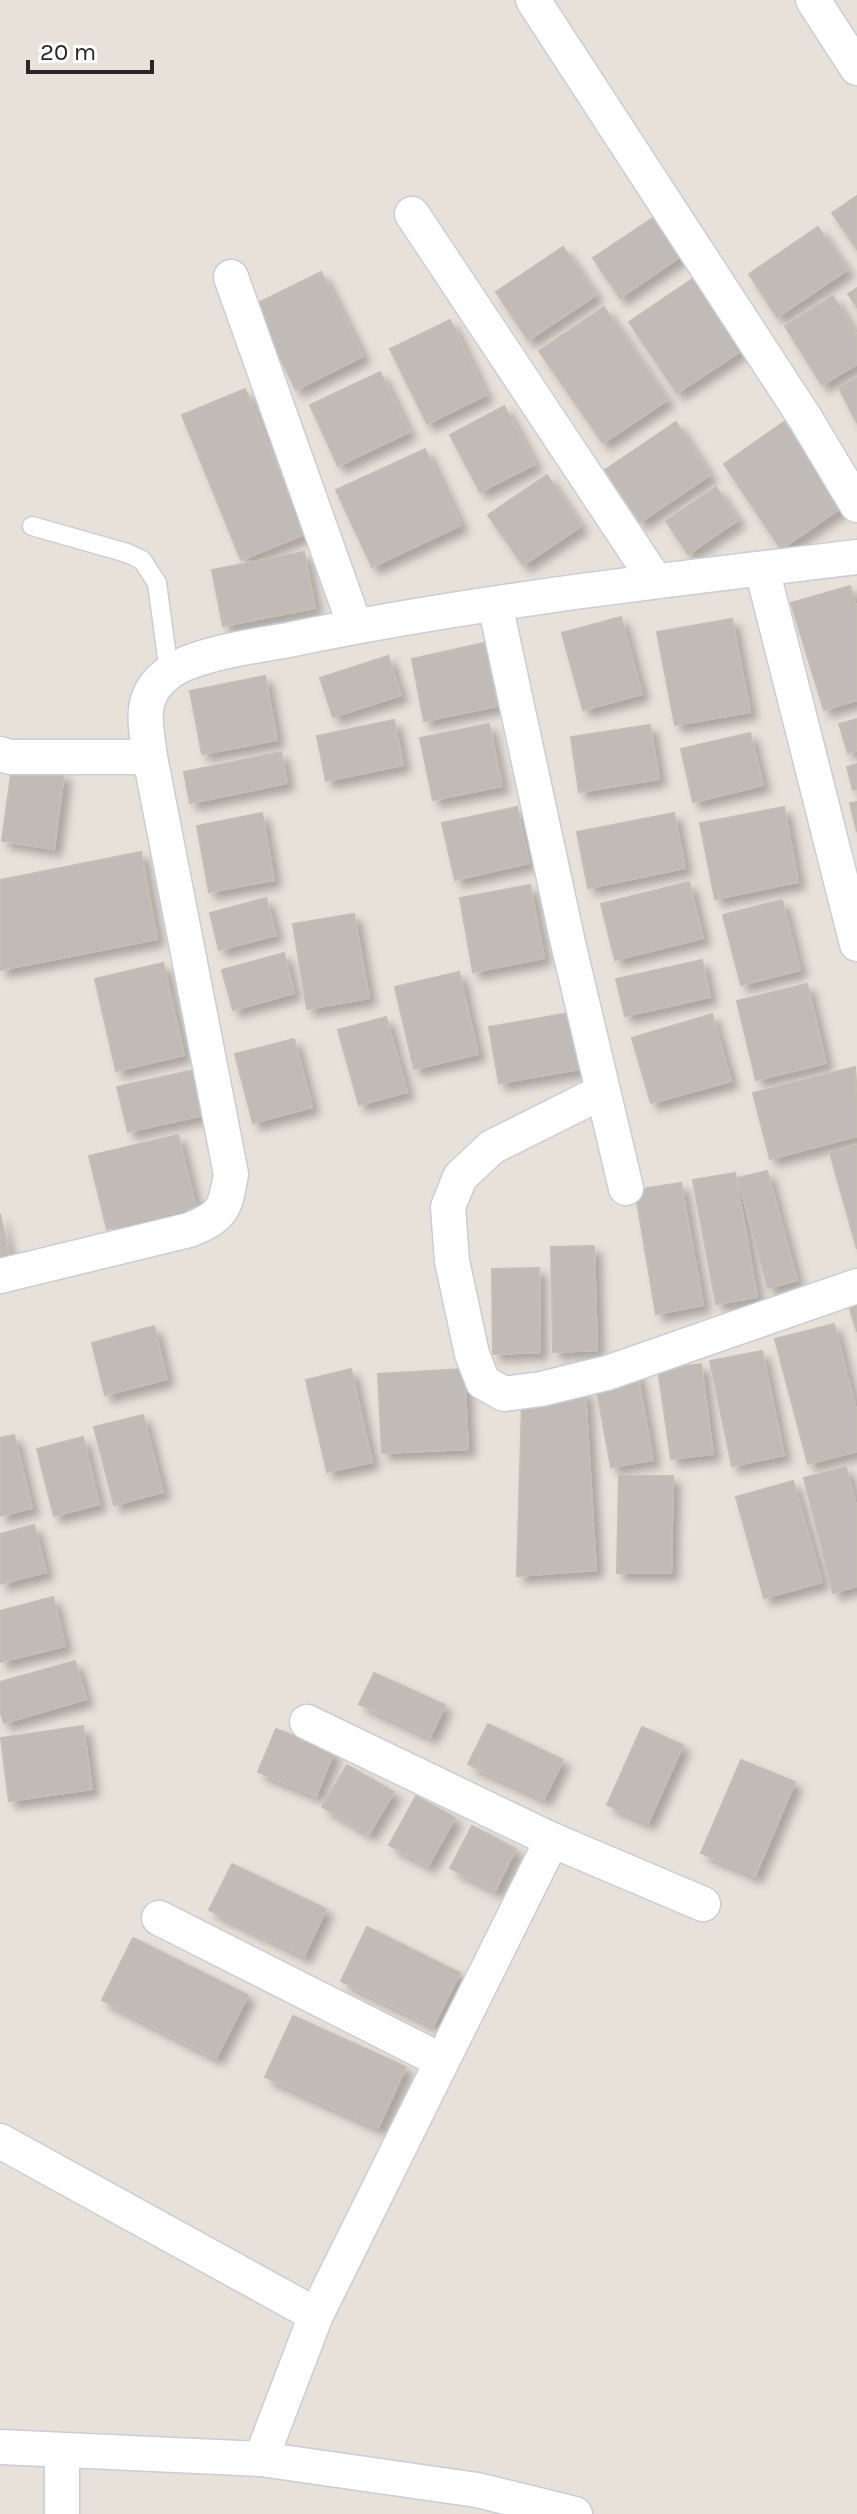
<svg xmlns="http://www.w3.org/2000/svg" width="857" height="2514" font-family="Karla,sans-serif">
	<defs>
		<filter id="shadow"><feDropShadow dx="7" dy="7" stdDeviation="4" flood-color="#0004"/></filter>
	</defs>
	<rect width="100%" height="100%" fill="#e8e1da"/>
	<g fill="#c1bbb7" stroke="#c3bdb4" stroke-width="2" filter="url(#shadow)">
		<path d="M857,196V249L832,213Z"/>
		<path d="M656,216L682,255L620,298L593,258Z"/>
		<path d="M818,227L847,270L777,317L749,274Z"/>
		<path d="M563,247L596,295L528,340L496,292Z"/>
		<path d="M321,272L363,356L296,390L254,305Z"/>
		<path d="M694,278L742,350L677,393L629,322Z"/>
		<path d="M857,288V307L848,294Z"/>
		<path d="M833,296L857,336V364L822,385L785,326Z"/>
		<path d="M604,307L667,400L603,443L539,351Z"/>
		<path d="M450,320L486,395L427,424L390,349Z"/>
		<path d="M380,372L409,432L338,466L310,405Z"/>
		<path d="M857,378V423L839,388Z"/>
		<path d="M245,389L305,534L241,560L182,415Z"/>
		<path d="M504,406L535,464L480,492L450,435Z"/>
		<path d="M676,422L710,475L640,522L605,470Z"/>
		<path d="M784,422L842,507L781,549L724,464Z"/>
		<path d="M425,449L461,525L372,567L336,490Z"/>
		<path d="M547,475L581,526L523,565L488,515Z"/>
		<path d="M716,487L738,520L688,554L666,521Z"/>
		<path d="M304,552L315,608L223,626L212,570Z"/>
		<path d="M850,586L857,610V700L824,710L791,603Z"/>
		<path d="M621,617L642,694L583,710L562,633Z"/>
		<path d="M732,619L750,712L675,725L657,632Z"/>
		<path d="M484,643L497,706L424,721L412,659Z"/>
		<path d="M388,656L401,695L333,717L320,678Z"/>
		<path d="M265,676L277,740L202,754L190,691Z"/>
		<path d="M857,719V750L848,753L839,724Z"/>
		<path d="M394,720L403,765L326,781L317,736Z"/>
		<path d="M489,724L502,786L433,800L420,738Z"/>
		<path d="M650,725L659,779L579,792L571,737Z"/>
		<path d="M750,733L763,785L693,802L681,749Z"/>
		<path d="M281,752L287,783L190,803L184,772Z"/>
		<path d="M857,764V789L853,790L847,767Z"/>
		<path d="M12,767L64,774L54,849L2,841Z"/>
		<path d="M857,802V832L850,803Z"/>
		<path d="M517,807L529,863L455,880L442,823Z"/>
		<path d="M784,807L798,882L715,899L700,823Z"/>
		<path d="M262,813L274,880L209,892L197,826Z"/>
		<path d="M674,813L685,868L588,888L577,832Z"/>
		<path d="M141,852L157,939L0,970V880Z"/>
		<path d="M689,882L703,938L615,960L601,904Z"/>
		<path d="M530,885L544,958L473,972L460,898Z"/>
		<path d="M266,898L276,935L219,950L210,913Z"/>
		<path d="M782,900L800,970L741,985L723,915Z"/>
		<path d="M354,914L369,998L307,1009L293,924Z"/>
		<path d="M284,953L294,993L233,1010L222,970Z"/>
		<path d="M702,960L710,997L625,1016L616,979Z"/>
		<path d="M163,963L184,1055L116,1071L95,979Z"/>
		<path d="M459,972L478,1054L414,1069L395,987Z"/>
		<path d="M807,984L826,1063L756,1080L737,1001Z"/>
		<path d="M570,1013L580,1069L499,1083L489,1027Z"/>
		<path d="M712,1014L731,1081L651,1103L632,1038Z"/>
		<path d="M386,1017L407,1092L359,1105L338,1030Z"/>
		<path d="M294,1039L312,1107L253,1123L235,1054Z"/>
		<path d="M855,1067L857,1136L770,1159L753,1093Z"/>
		<path d="M194,1070L203,1115L128,1132L117,1087Z"/>
		<path d="M178,1135L196,1207L107,1229L89,1156Z"/>
		<path d="M857,1145V1249L830,1153Z"/>
		<path d="M767,1171L797,1280L768,1288L738,1178Z"/>
		<path d="M735,1173L757,1297L716,1304L693,1180Z"/>
		<path d="M681,1183L703,1305L656,1314L635,1190Z"/>
		<path d="M0,1214L9,1256L0,1258Z"/>
		<path d="M594,1246L597,1350L553,1352L551,1247Z"/>
		<path d="M539,1268L540,1352L493,1354L492,1269Z"/>
		<path d="M857,1304V1332L849,1306Z"/>
		<path d="M834,1324L857,1414V1451L808,1464L775,1339Z"/>
		<path d="M154,1326L167,1379L105,1395L92,1343Z"/>
		<path d="M762,1351L784,1455L732,1466L710,1361Z"/>
		<path d="M701,1364L713,1454L671,1459L658,1369Z"/>
		<path d="M351,1369L372,1462L327,1472L306,1380Z"/>
		<path d="M464,1369L468,1449L382,1453L378,1374Z"/>
		<path d="M637,1372L653,1460L611,1467L595,1380Z"/>
		<path d="M585,1390L596,1570L517,1576L522,1401Z"/>
		<path d="M143,1415L163,1492L114,1505L94,1427Z"/>
		<path d="M14,1435L32,1508L0,1516V1438Z"/>
		<path d="M83,1437L99,1504L54,1516L37,1449Z"/>
		<path d="M846,1467L857,1510V1586L833,1593L804,1478Z"/>
		<path d="M619,1476H673L671,1573H617Z"/>
		<path d="M793,1481L822,1582L764,1598L736,1497Z"/>
		<path d="M34,1525L46,1572L0,1584V1534Z"/>
		<path d="M53,1597L65,1646L0,1662V1611Z"/>
		<path d="M75,1661L86,1699L4,1723L0,1710V1682Z"/>
		<path d="M374,1673L445,1705L430,1737L359,1704Z"/>
		<path d="M488,1724L563,1760L544,1799L468,1764Z"/>
		<path d="M83,1726L92,1789L9,1801L1,1738Z"/>
		<path d="M642,1727L683,1745L648,1823L607,1805Z"/>
		<path d="M276,1729L334,1752L316,1796L258,1772Z"/>
		<path d="M741,1760L795,1782L755,1876L701,1853Z"/>
		<path d="M347,1765L394,1792L369,1834L322,1807Z"/>
		<path d="M416,1796L455,1818L428,1866L389,1845Z"/>
		<path d="M472,1826L516,1849L495,1891L450,1868Z"/>
		<path d="M232,1864L326,1909L304,1956L209,1910Z"/>
		<path d="M367,1927L460,1973L433,2026L341,1981Z"/>
		<path d="M133,1938L248,1995L216,2058L102,2000Z"/>
		<path d="M293,2016L406,2067L378,2128L265,2077Z"/>
	</g>
	<g fill="none" stroke-linecap="round" stroke-linejoin="round">
		<g stroke="#c9cdd8" stroke-width="21">
			<path id="lane" d="M32,526L127,553L142,560L157,583L169,672"/>
		</g>
		<g stroke="#c9cdd8" stroke-width="37">
			<g id="street">
				<path d="M533,0L805,418L857,505"/>
				<path d="M813,0L857,68"/>
				<path d="M412,214L655,580"/>
				<path d="M231,277L355,626"/>
				<path d="M762,569L857,944"/>
				<path d="M495,604L568,943L626,1188"/>
				<path d="M0,754L10,757H150"/>
				<path d="M602,1092L492,1147L460,1177L448,1207L452,1261L472,1354L483,1382L504,1394L541,1389L607,1373L857,1286"/>
				<path d="M0,1276L189,1230C223,1216 225,1210 231,1174L150,757C146,724 137,698 167,674C192,654 255,646 288,640C476,601 667,580 857,557"/>
				<path d="M307,1722L552,1840L703,1904"/>
				<path d="M159,1918L442,2061"/>
				<path d="M0,2141L316,2315"/>
				<path d="M0,2447L261,2459L477,2490L575,2514"/>
				<path d="M261,2459L316,2315L552,1840"/>
				<path d="M62,2514V2451"/>
			</g>
		</g>
		<use href="#lane" stroke="#fff" stroke-width="18"/>
		<use href="#street" stroke="#fff" stroke-width="34"/>
	</g>
	<path d="M28 60v12h124v-12" fill="none" stroke="#272727" stroke-width="4"/>
	<text x="40" y="60" font-size="24" fill="#272727" stroke="#ffffff" stroke-width="6" paint-order="stroke">20 m</text>
</svg>
